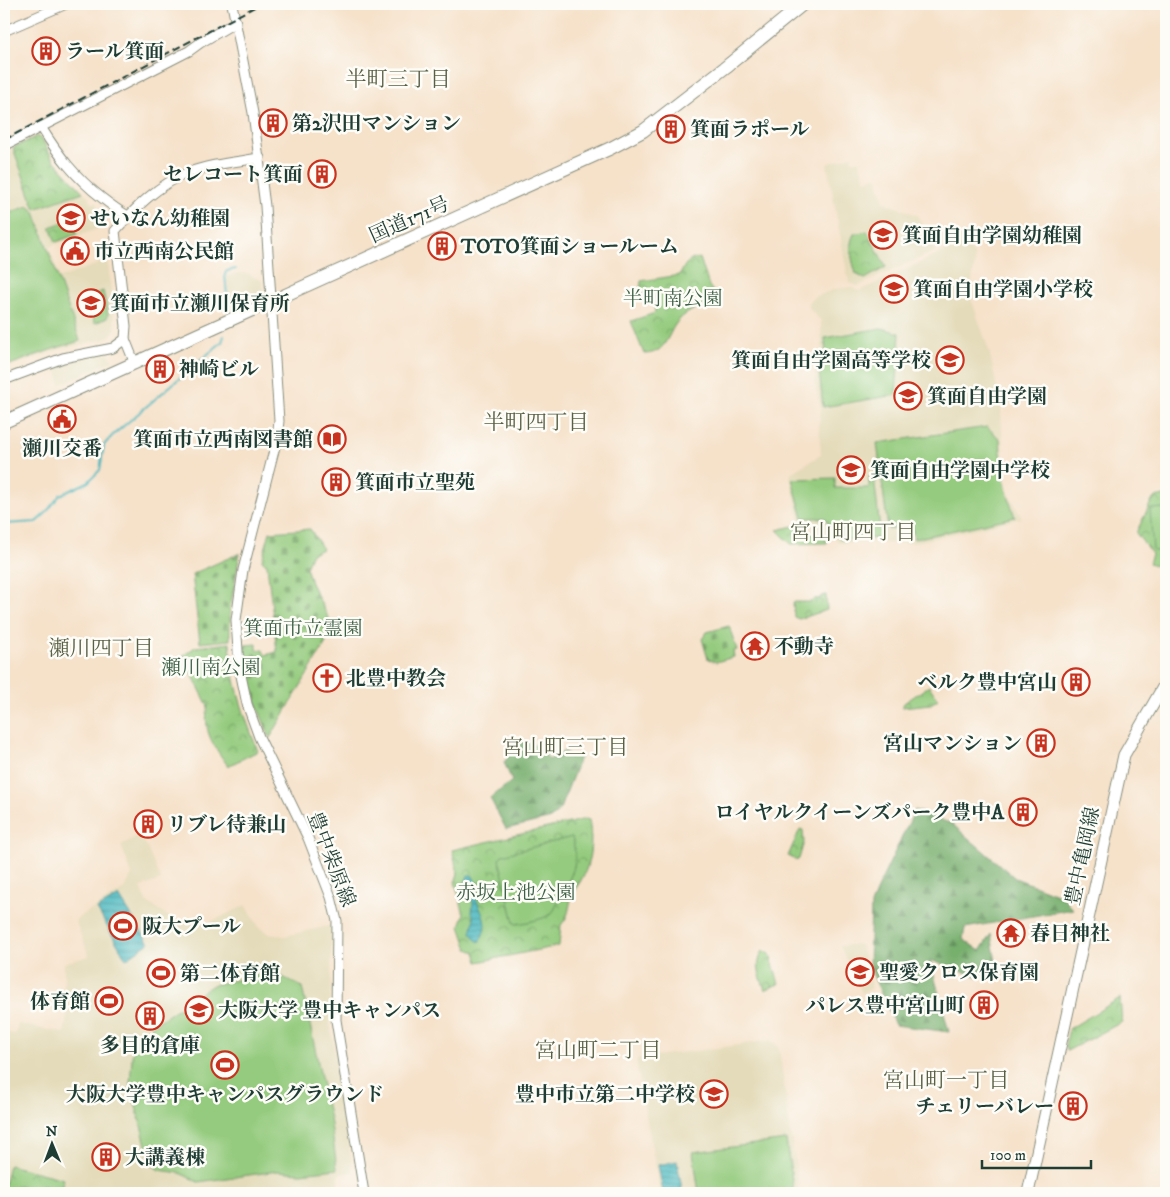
<svg xmlns="http://www.w3.org/2000/svg" width="1170" height="1197" font-family="'IM FELL DW Pica','Noto Serif JP',serif">
	<defs>
		<pattern id="forest-firs" width="22" height="20" patternUnits="userSpaceOnUse" patternTransform="scale(1.25)"><rect width="22" height="20" fill="#77af6d"/><path d="M5 1l3.5 6h-7zM16 11l3.5 6h-7z" fill="#61905a"/></pattern>
		<pattern id="cemetery-stones" width="16" height="16" patternUnits="userSpaceOnUse" patternTransform="scale(1.25)"><rect width="16" height="16" fill="#94cb7e"/><path d="M2 7V4a2 2 0 0 1 4 0v3zM10 15v-3a2 2 0 0 1 4 0v3z" fill="#78a668"/></pattern>
		<pattern id="park-crowns" width="20" height="18" patternUnits="userSpaceOnUse" patternTransform="scale(1.25)"><rect width="20" height="18" fill="#94cb7e"/><path d="M2 6a3 3 0 1 1 6 0M12 15a3 3 0 1 1 6 0" fill="none" stroke="#78a668"/></pattern>
		<pattern id="water-rules" width="6" height="5" patternUnits="userSpaceOnUse" patternTransform="scale(1.25)"><rect width="6" height="5" fill="#49b8bf"/><path d="M0 2.5h6" fill="none" stroke="#3c979c"/></pattern>
	</defs>
	<rect width="100%" height="100%" fill="#fdfcf7"/>
	<filter id="ink" filterUnits="userSpaceOnUse"><feTurbulence type="fractalNoise" baseFrequency=".02" numOctaves="2"/><feDisplacementMap in="SourceGraphic" scale="10" xChannelSelector="R" yChannelSelector="G"/><feConvolveMatrix kernelMatrix="1 2 1 2 8 2 1 2 1" color-interpolation-filters="sRGB"/></filter>
	<filter id="wash" filterUnits="userSpaceOnUse"><feTurbulence type="fractalNoise" baseFrequency=".0096" numOctaves="4" result="noise"/><feDisplacementMap in="SourceGraphic" scale="20" xChannelSelector="R" yChannelSelector="G"/><feGaussianBlur stdDeviation="1.12" result="paint"/><feColorMatrix in="noise" values="0 0 0 0 0 0 0 0 0 0 0 0 0 0 0 0 0 1.4 0 .05"/><feComposite in="paint" operator="in"/></filter>
	<g filter="url(#wash)">
		<rect width="100%" height="100%" fill="#f6e1c9"/>
		<g fill="#e4dbba">
			<path d="M13,148L35,209L83,192L89,196L92,203L96,202L101,215L103,214L105,226L49,247L60,278L108,260L115,329L111,335L105,339L60,349L4,368V153Z"/>
			<path d="M851,156L852,161H859L865,180L877,177L884,202L917,215L935,251L858,286L849,283L827,164Z"/>
			<path d="M961,244H964L974,254L975,263L971,286V298L990,354L1001,408L1004,475L1008,491L1022,518L914,543H839L833,535L800,520L790,477L792,472L821,455L819,424L821,409L815,384V374L822,362L821,321L808,307V303L814,297L835,289L850,287L859,291Z"/>
			<path d="M236,273L250,274L253,277L262,280L263,291L261,294L230,308L227,278L229,275Z"/>
			<path d="M109,353L112,361L60,385L56,365Z"/>
			<path d="M141,834L161,880L141,887L146,901L172,919L208,923L246,905L259,927L269,934L285,936L332,925L330,1022L353,1172L339,1174V1193H4V1032L15,1034L18,1024L64,1033L70,999L64,987V963L89,956L75,920L124,889L132,875L121,845Z"/>
			<path d="M857,944L861,946L872,988L862,993L840,946Z"/>
			<path d="M770,1040L779,1047L799,1193H660L636,1060L639,1058L725,1047Z"/>
		</g>
		<g fill="url(#forest-firs)" stroke="#4b7650">
			<path d="M523,741L540,747L549,760L565,751L570,757L581,755L560,809L552,818L506,829L490,798L512,781L504,762Z"/>
			<path d="M915,810L952,824L1015,878L1062,896L1073,909L965,928L963,939L980,951L991,934L996,962L979,977L930,960L949,1032L895,1025L869,966L871,905L878,887Z"/>
		</g>
		<g fill="url(#cemetery-stones)" stroke="#5a8459">
			<path d="M310,529L323,549L312,553L306,567L311,583L334,629L270,738L258,708L244,652V645L257,644V650H263L265,655L277,652L267,565L262,560L270,532Z"/>
			<path d="M240,553L230,609V640L200,643L192,574Z"/>
			<path d="M729,626L737,650L733,651L734,657L716,662L708,659L702,639L707,632Z"/>
		</g>
		<g fill="url(#park-crowns)" stroke="#5a8459">
			<path d="M37,136L43,141L53,159L83,192L35,209L13,148Z"/>
			<path d="M72,219L77,234L56,242L50,227Z"/>
			<path d="M867,231L886,267L865,279L856,274C853,262 847,246 854,234Z"/>
			<path d="M700,258L709,286L715,294L713,300C702,307 688,310 679,320C667,332 668,354 644,354L631,321L655,313L654,305L640,289L641,281L680,275C685,264 688,259 700,258Z"/>
			<path d="M103,291L108,314L107,318L95,323L85,298Z"/>
			<path d="M1166,496V567L1155,565L1149,563L1152,554L1136,533L1152,500L1156,497Z"/>
			<path d="M793,526L827,540V543L791,544L777,530Z"/>
			<path d="M826,595L827,610L799,619L794,617L793,602H811L814,599L821,598V596Z"/>
			<path d="M230,643C232,681 244,716 258,751L228,766C214,746 202,732 208,706L183,656L195,647Z"/>
			<path d="M929,686L938,699L931,704L902,707L904,703Z"/>
			<path d="M586,819L589,820C593,840 591,865 580,882C577,887 574,890 572,896C568,909 570,915 561,925L559,946L478,962L475,952L468,949L460,926L464,914L455,882L458,874L452,850Z"/>
			<path d="M800,829L803,830L804,842L799,859L797,860L788,856Z"/>
			<path d="M763,951L770,954L779,984L765,990C760,974 754,966 763,951Z"/>
			<path d="M1120,998L1122,1022L1067,1051L1065,1047L1069,1029Z"/>
			<path d="M9,1165L64,1179L60,1193H4V1185Z"/>
		</g>
		<g fill="#94cb7e" stroke="#5a8459">
			<path d="M28,206L35,212L80,341L53,349L4,367V215Z"/>
			<path d="M881,328L900,333L896,395L823,407L819,371L826,358L825,338Z"/>
			<path d="M987,427L1000,439C1002,470 1004,487 1015,517L914,539L912,526L888,529L877,443Z"/>
			<path d="M869,477H874L881,538L841,540L825,518H803L792,479L835,478V488H869Z"/>
			<path d="M1166,508V550L1153,551L1150,509Z"/>
			<path d="M572,837C579,865 573,872 560,897C558,902 555,910 551,914C542,920 527,922 517,924L514,923L499,859L502,855Z"/>
			<path d="M273,972L302,987L331,1124L337,1169L300,1173L278,1171L198,1182L180,1173L159,1170L151,1164L130,1083L133,1046L143,1032L213,985Z"/>
			<path d="M786,1140L794,1193H699L693,1152Z"/>
		</g>
		<g fill="url(#water-rules)" stroke="#347a7a">
			<path d="M468,875H472C478,884 478,888 476,898C482,915 491,924 479,942L475,939L471,933L474,919L472,912L473,902L465,885Z"/>
			<path d="M119,896L149,943L126,959L97,909Z"/>
			<path d="M677,1161L682,1189L663,1192L658,1165Z"/>
		</g>
		<g fill="none" stroke-linecap="round" stroke-linejoin="round">
			<g stroke="#49b8bf" stroke-width="2">
				<path d="M228,307L225,274L227,271L236,269"/>
				<path d="M4,524L36,522L45,514L60,495L88,482L100,470L104,445L113,435L222,342L224,336"/>
			</g>
		</g>
	</g>
	<g filter="url(#ink)">
		<g fill="none" stroke-linecap="round" stroke-linejoin="round">
			<g stroke="#8a8f7e" stroke-width="11">
				<g id="minor">
					<path d="M232,4L253,113L265,206L279,421L277,439L243,570L236,620L239,666L247,704L259,737L308,838L331,897L337,921L336,1020L364,1193"/>
					<path d="M4,31L66,4"/>
					<path d="M41,127C59,156 75,177 102,198C111,205 119,211 128,216"/>
					<path d="M4,146L189,51L200,43L236,22"/>
					<path d="M135,364L125,339L126,326L115,231C135,208 158,185 187,173C210,164 236,162 260,158"/>
					<path d="M4,380L63,358L113,348L125,339"/>
				</g>
			</g>
			<g stroke="#8a8f7e" stroke-width="13">
				<path id="major" d="M1028,1193L1124,755L1166,682"/>
			</g>
			<g stroke="#8a8f7e" stroke-width="14">
				<path id="highway" d="M4,422L611,148L643,131L727,66L803,4"/>
			</g>
			<use href="#minor" stroke="#fff" stroke-width="9"/>
			<use href="#major" stroke="#fff" stroke-width="11"/>
			<use href="#highway" stroke="#fff" stroke-width="12"/>
			<path stroke="#1f3d34" stroke-width="2" stroke-dasharray="8 4" stroke-linecap="butt" d="M4,140L260,4"/>
		</g>
	</g>
	<defs>
		<g id="building-ring" transform="scale(1.4375)"><circle r="9.5" fill="#fdfcf7" stroke="#c8321e" stroke-width="1.5"/><path d="M-4-6H4V6H1V3H-1V6H-4ZM-2.5-4.3h1.7v1.8h-1.7ZM.8-4.3h1.7v1.8H.8ZM-2.5-1h1.7V.8h-1.7ZM.8-1h1.7V.8H.8Z" fill="#c8321e"/></g>
		<g id="school-ring" transform="scale(1.4375)"><circle r="9.5" fill="#fdfcf7" stroke="#c8321e" stroke-width="1.5"/><path d="M0-5L7-2L0 1L-7-2ZM-4 1L0 2.5L4 1V4Q0 6-4 4Z" fill="#c8321e"/></g>
		<g id="civic-ring" transform="scale(1.4375)"><circle r="9.5" fill="#fdfcf7" stroke="#c8321e" stroke-width="1.5"/><path d="M-.6-6.5H3V-4.5H.6V-3L4-1V1h2V6H-6V1h2V-1L-.6-3ZM-1.2 2.5V6h2.4V2.5Z" fill="#c8321e"/></g>
		<g id="library-ring" transform="scale(1.4375)"><circle r="9.5" fill="#fdfcf7" stroke="#c8321e" stroke-width="1.5"/><path d="M-6-4Q-3-5.5-.7-3.5V5Q-3 3-6 4ZM6-4Q3-5.5 .7-3.5V5Q3 3 6 4Z" fill="#c8321e"/></g>
		<g id="temple-ring" transform="scale(1.4375)"><circle r="9.5" fill="#fdfcf7" stroke="#c8321e" stroke-width="1.5"/><path d="M0-6L5-2H3V0L6.5 2.5H4V6H1.5V3h-3V6H-4V2.5H-6.5L-3 0V-2H-5Z" fill="#c8321e"/></g>
		<g id="church-ring" transform="scale(1.4375)"><circle r="9.5" fill="#fdfcf7" stroke="#c8321e" stroke-width="1.5"/><path d="M-1.2-6h2.4v3.5h3.3v2.4h-3.3V6h-2.4V-.1h-3.3v-2.4h3.3Z" fill="#c8321e"/></g>
		<g id="stadium-ring" transform="scale(1.4375)"><circle r="9.5" fill="#fdfcf7" stroke="#c8321e" stroke-width="1.5"/><path d="M0-5a6.5 5 0 1 0 0 10a6.5 5 0 1 0 0-10ZM-3.5-1.8h7v3.6h-7Z" fill="#c8321e"/></g>
		<g id="university-ring" transform="scale(1.4375)"><circle r="9.5" fill="#fdfcf7" stroke="#c8321e" stroke-width="1.5"/><path d="M0-5L7-2L0 1L-7-2ZM-4 1L0 2.5L4 1V4Q0 6-4 4Z" fill="#c8321e"/></g>
	</defs>
	<g fill-rule="evenodd">
		<use href="#building-ring" x="46" y="51"/>
		<use href="#building-ring" x="273" y="123"/>
		<use href="#building-ring" x="671" y="129"/>
		<use href="#building-ring" x="322" y="174"/>
		<use href="#school-ring" x="71" y="218"/>
		<use href="#school-ring" x="883" y="235"/>
		<use href="#building-ring" x="442" y="246"/>
		<use href="#civic-ring" x="75" y="251"/>
		<use href="#school-ring" x="894" y="289"/>
		<use href="#school-ring" x="91" y="303"/>
		<use href="#school-ring" x="950" y="360"/>
		<use href="#building-ring" x="160" y="369"/>
		<use href="#school-ring" x="908" y="396"/>
		<use href="#civic-ring" x="62" y="419"/>
		<use href="#library-ring" x="332" y="439"/>
		<use href="#school-ring" x="851" y="470"/>
		<use href="#building-ring" x="336" y="482"/>
		<use href="#temple-ring" x="755" y="646"/>
		<use href="#church-ring" x="327" y="678"/>
		<use href="#building-ring" x="1076" y="682"/>
		<use href="#building-ring" x="1041" y="743"/>
		<use href="#building-ring" x="1023" y="812"/>
		<use href="#building-ring" x="148" y="824"/>
		<use href="#stadium-ring" x="123" y="926"/>
		<use href="#temple-ring" x="1011" y="933"/>
		<use href="#school-ring" x="860" y="972"/>
		<use href="#stadium-ring" x="161" y="973"/>
		<use href="#stadium-ring" x="109" y="1001"/>
		<use href="#building-ring" x="984" y="1005"/>
		<use href="#university-ring" x="199" y="1010"/>
		<use href="#building-ring" x="150" y="1016"/>
		<use href="#stadium-ring" x="225" y="1065"/>
		<use href="#school-ring" x="714" y="1094"/>
		<use href="#building-ring" x="1073" y="1106"/>
		<use href="#building-ring" x="106" y="1157"/>
	</g>
	<g text-anchor="middle" stroke-width="5" stroke-linejoin="round" paint-order="stroke">
		<g font-size="20" font-weight="bold" fill="#1f3d34" stroke="#fdfcf7" text-anchor="start">
			<text x="65" y="58">ラール箕面</text>
			<text x="292" y="130">第2沢田マンション</text>
			<text x="690" y="136">箕面ラポール</text>
			<text x="303" y="181" text-anchor="end">セレコート箕面</text>
			<text x="90" y="225">せいなん幼稚園</text>
			<text x="902" y="242">箕面自由学園幼稚園</text>
			<text x="461" y="253">TOTO箕面ショールーム</text>
			<text x="94" y="258">市立西南公民館</text>
			<text x="913" y="296">箕面自由学園小学校</text>
			<text x="110" y="310">箕面市立瀬川保育所</text>
			<text x="931" y="367" text-anchor="end">箕面自由学園高等学校</text>
			<text x="179" y="376">神崎ビル</text>
			<text x="927" y="403">箕面自由学園</text>
			<text x="313" y="446" text-anchor="end">箕面市立西南図書館</text>
			<text x="62" y="455" text-anchor="middle">瀬川交番</text>
			<text x="870" y="477">箕面自由学園中学校</text>
			<text x="355" y="489">箕面市立聖苑</text>
			<text x="774" y="653">不動寺</text>
			<text x="346" y="685">北豊中教会</text>
			<text x="1057" y="689" text-anchor="end">ベルク豊中宮山</text>
			<text x="1022" y="750" text-anchor="end">宮山マンション</text>
			<text x="1004" y="819" text-anchor="end">ロイヤルクイーンズパーク豊中A</text>
			<text x="167" y="831">リブレ待兼山</text>
			<text x="142" y="933">阪大プール</text>
			<text x="1030" y="940">春日神社</text>
			<text x="879" y="979">聖愛クロス保育園</text>
			<text x="180" y="980">第二体育館</text>
			<text x="90" y="1008" text-anchor="end">体育館</text>
			<text x="965" y="1012" text-anchor="end">パレス豊中宮山町</text>
			<text x="218" y="1017">大阪大学 豊中キャンパス</text>
			<text x="150" y="1052" text-anchor="middle">多目的倉庫</text>
			<text x="225" y="1101" text-anchor="middle">大阪大学豊中キャンパスグラウンド</text>
			<text x="695" y="1101" text-anchor="end">豊中市立第二中学校</text>
			<text x="1054" y="1113" text-anchor="end">チェリーバレー</text>
			<text x="125" y="1164">大講義棟</text>
		</g>
		<g font-size="20" fill="#1f3d34" stroke="#fdfcf7">
			<text transform="translate(409 219) rotate(-24)" y="7">国道171号</text>
			<text transform="translate(1082 856) rotate(-78)" y="7">豊中亀岡線</text>
			<text transform="translate(332 859) rotate(69)" y="7">豊中柴原線</text>
		</g>
		<g font-size="20" fill="#3c6046" stroke="#fdfcf7">
			<text x="673" y="305">半町南公園</text>
			<text x="303" y="635">箕面市立霊園</text>
			<text x="211" y="674">瀬川南公園</text>
			<text x="516" y="899">赤坂上池公園</text>
		</g>
		<g font-size="21" fill="#5a5f44" stroke="#fdfcf7">
			<text x="398" y="86">半町三丁目</text>
			<text x="536" y="429">半町四丁目</text>
			<text x="853" y="539">宮山町四丁目</text>
			<text x="101" y="655">瀬川四丁目</text>
			<text x="565" y="754">宮山町三丁目</text>
			<text x="598" y="1057">宮山町二丁目</text>
			<text x="946" y="1087">宮山町一丁目</text>
		</g>
	</g>
	<rect width="1170" height="1197" fill="none" stroke="#fdfcf7" stroke-width="20"/>
	<g transform="translate(52 1144) rotate(359)" stroke="#fdfcf7" stroke-width="4" paint-order="stroke">
	<path d="M0-4L9 19L0 12L-9 19Z" fill="#1f3d34"/>
	<text y="-8" font-size="14" font-weight="bold" text-anchor="middle" fill="#1f3d34">N</text>
	</g>
	<path d="M982 1160v8h109v-8" fill="none" stroke="#1f3d34" stroke-width="2.5"/>
	<text x="990" y="1160" font-size="15" fill="#1f3d34" stroke="#fdfcf7" stroke-width="4" paint-order="stroke">100 m</text>
</svg>
